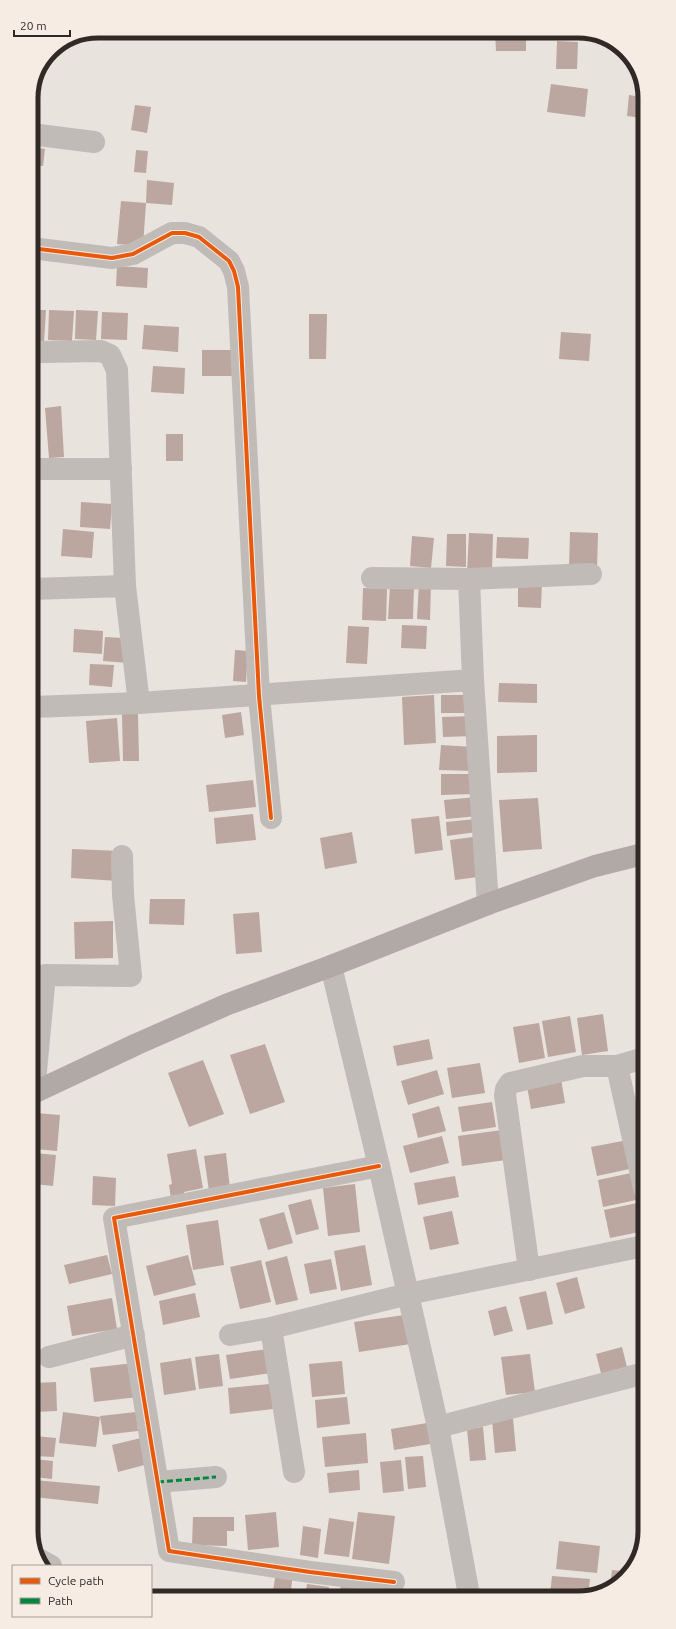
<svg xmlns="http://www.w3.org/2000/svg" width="676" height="1629" font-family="Ubuntu,sans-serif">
	<rect width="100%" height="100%" fill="#e9e3dd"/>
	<g fill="#bba6a0">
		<path d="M495,32H526V51H496Z"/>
		<path d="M557,41L578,42L577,69H556Z"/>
		<path d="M551,84L588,89L585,117L547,112Z"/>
		<path d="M629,95L642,97V118L627,116Z"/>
		<path d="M135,105L151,107L147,133L131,130Z"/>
		<path d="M31,147L45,149L43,166L31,165Z"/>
		<path d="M136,150L148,151L146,173L134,172Z"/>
		<path d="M147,180L174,183L172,205L146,203Z"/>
		<path d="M121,201L146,203L143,246L117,244Z"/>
		<path d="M117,266L148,268L147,288L116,286Z"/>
		<path d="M32,310H46L44,342L32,341Z"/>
		<path d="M49,310L74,311L72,341L48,340Z"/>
		<path d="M76,310L98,311L96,340L75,339Z"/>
		<path d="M102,312L128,313L127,340L101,339Z"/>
		<path d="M309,314H327L326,359H309Z"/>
		<path d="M144,325L179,327L178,352L142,349Z"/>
		<path d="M561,332L591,334L589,361L559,359Z"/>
		<rect x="202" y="350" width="30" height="26"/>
		<path d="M153,366L185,368L184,394L151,392Z"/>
		<path d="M61,406L64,457L49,458L45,408Z"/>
		<rect x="166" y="434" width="17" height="27"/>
		<path d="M81,502L112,504L110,529L80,527Z"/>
		<path d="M63,529L94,532L92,558L61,556Z"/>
		<path d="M570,532L598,533L597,569L569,568Z"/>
		<path d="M469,533L493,534L492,572H467Z"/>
		<path d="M447,534H466V567L446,566Z"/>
		<path d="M412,536L434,538L431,568L410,566Z"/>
		<path d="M497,537L529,538L528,559L496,558Z"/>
		<path d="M518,581L542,582L541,608L518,607Z"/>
		<path d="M419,583L431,584L430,620L417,619Z"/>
		<path d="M390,585H414L413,619H388Z"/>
		<path d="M363,588L387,589L386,621L362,620Z"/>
		<path d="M402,625L427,626L426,649L401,648Z"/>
		<path d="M348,626L369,627L367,664L346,663Z"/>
		<path d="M74,629L103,631L102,654L73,652Z"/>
		<path d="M105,637L124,638L129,663L103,661Z"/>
		<path d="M235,650L248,651L246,682L233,681Z"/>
		<path d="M90,664L114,665L112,687L89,685Z"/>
		<path d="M499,683L537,684V703L498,702Z"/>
		<path d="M434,695L436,743L404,745L402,697Z"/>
		<path d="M441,695H468L469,713H441Z"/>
		<path d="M241,712L244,735L225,738L222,715Z"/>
		<path d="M122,714H138L139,761H123Z"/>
		<path d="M475,716V736L443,737L442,717Z"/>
		<path d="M117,718L120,761L89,763L86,721Z"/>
		<path d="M537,735V772L497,773V736Z"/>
		<path d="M441,745L474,747L473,771L439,770Z"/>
		<path d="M441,774H474V794L441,795Z"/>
		<path d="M253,780L256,807L209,812L206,785Z"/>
		<path d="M477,797L478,816L446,819L444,800Z"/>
		<path d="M538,798L542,849L503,852L499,800Z"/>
		<path d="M253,814L256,840L216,844L214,818Z"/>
		<path d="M439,816L443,850L415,854L411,819Z"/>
		<path d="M476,819L477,832L447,836L446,822Z"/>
		<path d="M352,832L357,863L325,869L320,838Z"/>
		<path d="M473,837L478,877L455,880L450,840Z"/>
		<path d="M72,849L120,851L119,881L71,878Z"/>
		<path d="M150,899H185L184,925L149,924Z"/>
		<path d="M259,912L262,952L236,954L233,914Z"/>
		<path d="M113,921V958L75,959L74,922Z"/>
		<path d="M603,1014L608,1051L582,1055L577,1018Z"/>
		<path d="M570,1016L576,1052L548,1057L542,1021Z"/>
		<path d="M539,1023L545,1058L519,1063L513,1027Z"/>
		<path d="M429,1039L433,1059L397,1066L393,1046Z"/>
		<path d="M265,1044L285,1102L250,1114L230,1055Z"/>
		<path d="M203,1060L224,1114L189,1127L168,1073Z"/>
		<path d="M480,1063L485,1093L452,1098L447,1068Z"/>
		<path d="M437,1070L444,1094L408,1105L401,1081Z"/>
		<path d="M561,1079L565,1103L531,1109L527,1086Z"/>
		<path d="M492,1102L496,1127L462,1132L458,1107Z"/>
		<path d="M439,1106L446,1131L418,1138L412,1114Z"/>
		<path d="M36,1113L60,1115L57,1151L34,1149Z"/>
		<path d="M502,1130L506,1160L462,1166L458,1136Z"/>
		<path d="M442,1136L449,1163L410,1173L403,1146Z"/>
		<path d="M628,1140L634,1168L597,1176L591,1147Z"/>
		<path d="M196,1149L203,1188L184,1192L185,1196L171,1199L169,1185L172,1184L167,1154Z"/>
		<path d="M34,1153L56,1155L53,1186L34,1184Z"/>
		<path d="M226,1153L230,1189L209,1191L204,1156Z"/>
		<path d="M636,1172L641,1199L603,1207L598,1180Z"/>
		<path d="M93,1176L116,1178L115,1206L92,1205Z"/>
		<path d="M455,1176L459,1197L418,1205L414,1183Z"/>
		<path d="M355,1184L360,1232L328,1236L323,1188Z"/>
		<path d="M311,1199L319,1229L296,1235L288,1205Z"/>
		<path d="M642,1202L644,1212V1231L610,1238L604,1210Z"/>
		<path d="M452,1211L459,1244L430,1250L423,1217Z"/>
		<path d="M284,1212L293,1243L268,1250L259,1219Z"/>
		<path d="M218,1220L224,1265L193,1270L186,1225Z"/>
		<path d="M365,1245L372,1285L341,1291L334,1251Z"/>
		<path d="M107,1255L112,1274L69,1284L64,1265Z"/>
		<path d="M188,1255L196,1285L154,1296L146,1266Z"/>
		<path d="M287,1256L298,1300L276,1305L265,1262Z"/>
		<path d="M331,1259L337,1289L310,1294L304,1264Z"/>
		<path d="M261,1260L271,1302L240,1309L230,1267Z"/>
		<path d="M577,1277L585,1308L565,1314L556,1283Z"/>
		<path d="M546,1291L553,1324L527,1330L519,1297Z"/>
		<path d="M195,1293L200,1317L163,1325L159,1301Z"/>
		<path d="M112,1298L117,1329L72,1336L67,1306Z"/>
		<path d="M506,1306L513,1331L494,1336L488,1311Z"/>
		<path d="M412,1314L417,1343L359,1352L354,1322Z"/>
		<path d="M622,1347L628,1371L602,1377L596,1354Z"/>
		<path d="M267,1349L271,1373L230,1379L226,1355Z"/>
		<path d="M219,1354L223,1386L199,1389L195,1357Z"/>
		<path d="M530,1354L535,1392L506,1395L501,1357Z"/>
		<path d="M191,1358L196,1390L164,1395L160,1363Z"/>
		<path d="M342,1361L345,1394L312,1397L309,1364Z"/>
		<path d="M134,1363L138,1397L94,1402L90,1368Z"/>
		<path d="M56,1382L57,1411L34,1412V1383Z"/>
		<path d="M270,1384L273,1409L230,1414L228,1388Z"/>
		<path d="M347,1397L350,1424L317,1428L315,1400Z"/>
		<path d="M63,1412L100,1417L96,1447L59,1443Z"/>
		<path d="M136,1412L138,1431L103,1435L100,1416Z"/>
		<path d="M513,1418L516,1451L495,1453L492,1420Z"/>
		<path d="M427,1423L430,1444L394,1450L391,1429Z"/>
		<path d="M483,1427L486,1460L470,1461L467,1429Z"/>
		<path d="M366,1433L368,1463L325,1467L322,1437Z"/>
		<path d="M34,1436L56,1438L54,1457L34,1456Z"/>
		<path d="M141,1438L148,1464L118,1472L112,1445Z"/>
		<path d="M423,1456L426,1487L408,1489L405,1457Z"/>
		<path d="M34,1459L53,1461L52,1479L34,1477Z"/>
		<path d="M401,1460L404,1491L383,1493L380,1462Z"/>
		<path d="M359,1470L360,1490L329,1493L327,1473Z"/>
		<path d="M34,1480L100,1486L98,1504L34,1497Z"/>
		<path d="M276,1512L279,1547L248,1550L245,1515Z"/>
		<path d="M358,1512L395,1516L389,1564L352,1559Z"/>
		<path d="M193,1517H234V1531H227V1546L192,1545Z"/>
		<path d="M329,1518L354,1522L349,1557L324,1554Z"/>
		<path d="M303,1526L321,1529L318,1558L300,1555Z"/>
		<path d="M559,1541L600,1546L597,1573L556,1569Z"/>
		<path d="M612,1570L631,1572L610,1587Z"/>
		<path d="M276,1572L293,1574L290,1597H272Z"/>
		<path d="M552,1576L590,1579L588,1595H550Z"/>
		<path d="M307,1584L329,1587L328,1596H305Z"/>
		<path d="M341,1585L359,1587L358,1596H339Z"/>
		<path d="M374,1591L398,1594L397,1596H374Z"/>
	</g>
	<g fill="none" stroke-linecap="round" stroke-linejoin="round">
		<g stroke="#c1bbb7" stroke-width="22">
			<path d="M31,134L94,142"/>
			<path d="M31,248L112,258L133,254L172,233H185L199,237L229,261L234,271L238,287L259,696L271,818"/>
			<path d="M41,352L101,351L110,355L117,370L125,586"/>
			<path d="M32,469H121"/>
			<path d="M372,578L469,579L473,680"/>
			<path d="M469,579L591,574"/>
			<path d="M32,589L125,586L139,703L473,680L488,904"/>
			<path d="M33,707L139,703"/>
			<path d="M331,966L379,1166L438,1427L469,1595"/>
			<path d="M617,1066L644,1188"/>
			<path d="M34,1093L45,975L131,976L123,895L122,856"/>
			<path d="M379,1166L114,1218L169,1551L310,1572L394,1582"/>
			<path d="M529,1270L505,1095L506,1089L510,1083L583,1066H617L644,1058"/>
			<path d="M230,1335L271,1328"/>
			<path d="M49,1357L134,1335"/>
			<path d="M438,1427L645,1373"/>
			<path d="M294,1472L271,1328L408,1294L644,1246"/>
			<path d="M158,1482L216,1477"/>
			<path d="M40,1560L51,1566"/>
		</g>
		<path stroke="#b0a9a6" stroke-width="22" d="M33,1093L137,1044L228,1004L331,966L488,904L595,866L643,854"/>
		<path stroke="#00873e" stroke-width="3" stroke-dasharray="6 3" stroke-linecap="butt" d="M158,1482L216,1477"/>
		<g stroke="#f6ece4" stroke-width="6">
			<g id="cycleway">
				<path d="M31,248L112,258L133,254L172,233H185L199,237L229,261L234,271L238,287L259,696L271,818"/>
				<path d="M379,1166L114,1218L169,1551L310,1572L394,1582"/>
			</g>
		</g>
		<use href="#cycleway" stroke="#e8590c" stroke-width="4"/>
	</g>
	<path d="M0 0H676V1629H0ZM98 38H578A60 60 0 0 1 638 98V1531A60 60 0 0 1 578 1591H98A60 60 0 0 1 38 1531V98A60 60 0 0 1 98 38Z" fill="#f6ece4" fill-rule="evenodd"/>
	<path fill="none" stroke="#312926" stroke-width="5" d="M98 38H578A60 60 0 0 1 638 98V1531A60 60 0 0 1 578 1591H98A60 60 0 0 1 38 1531V98A60 60 0 0 1 98 38Z"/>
	<rect x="12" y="1565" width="140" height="52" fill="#f6ece4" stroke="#a79e98"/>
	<rect x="20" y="1578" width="20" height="6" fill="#e8590c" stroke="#a79e98"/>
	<text x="48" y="1585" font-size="12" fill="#312926">Cycle path</text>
	<rect x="20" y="1598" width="20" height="6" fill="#00873e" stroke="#a79e98"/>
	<text x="48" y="1605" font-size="12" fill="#312926">Path</text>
	<path d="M14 30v6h56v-6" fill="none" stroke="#312926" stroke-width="2"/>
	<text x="20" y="30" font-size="12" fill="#312926" stroke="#f6ece4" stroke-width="3" paint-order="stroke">20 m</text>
</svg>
